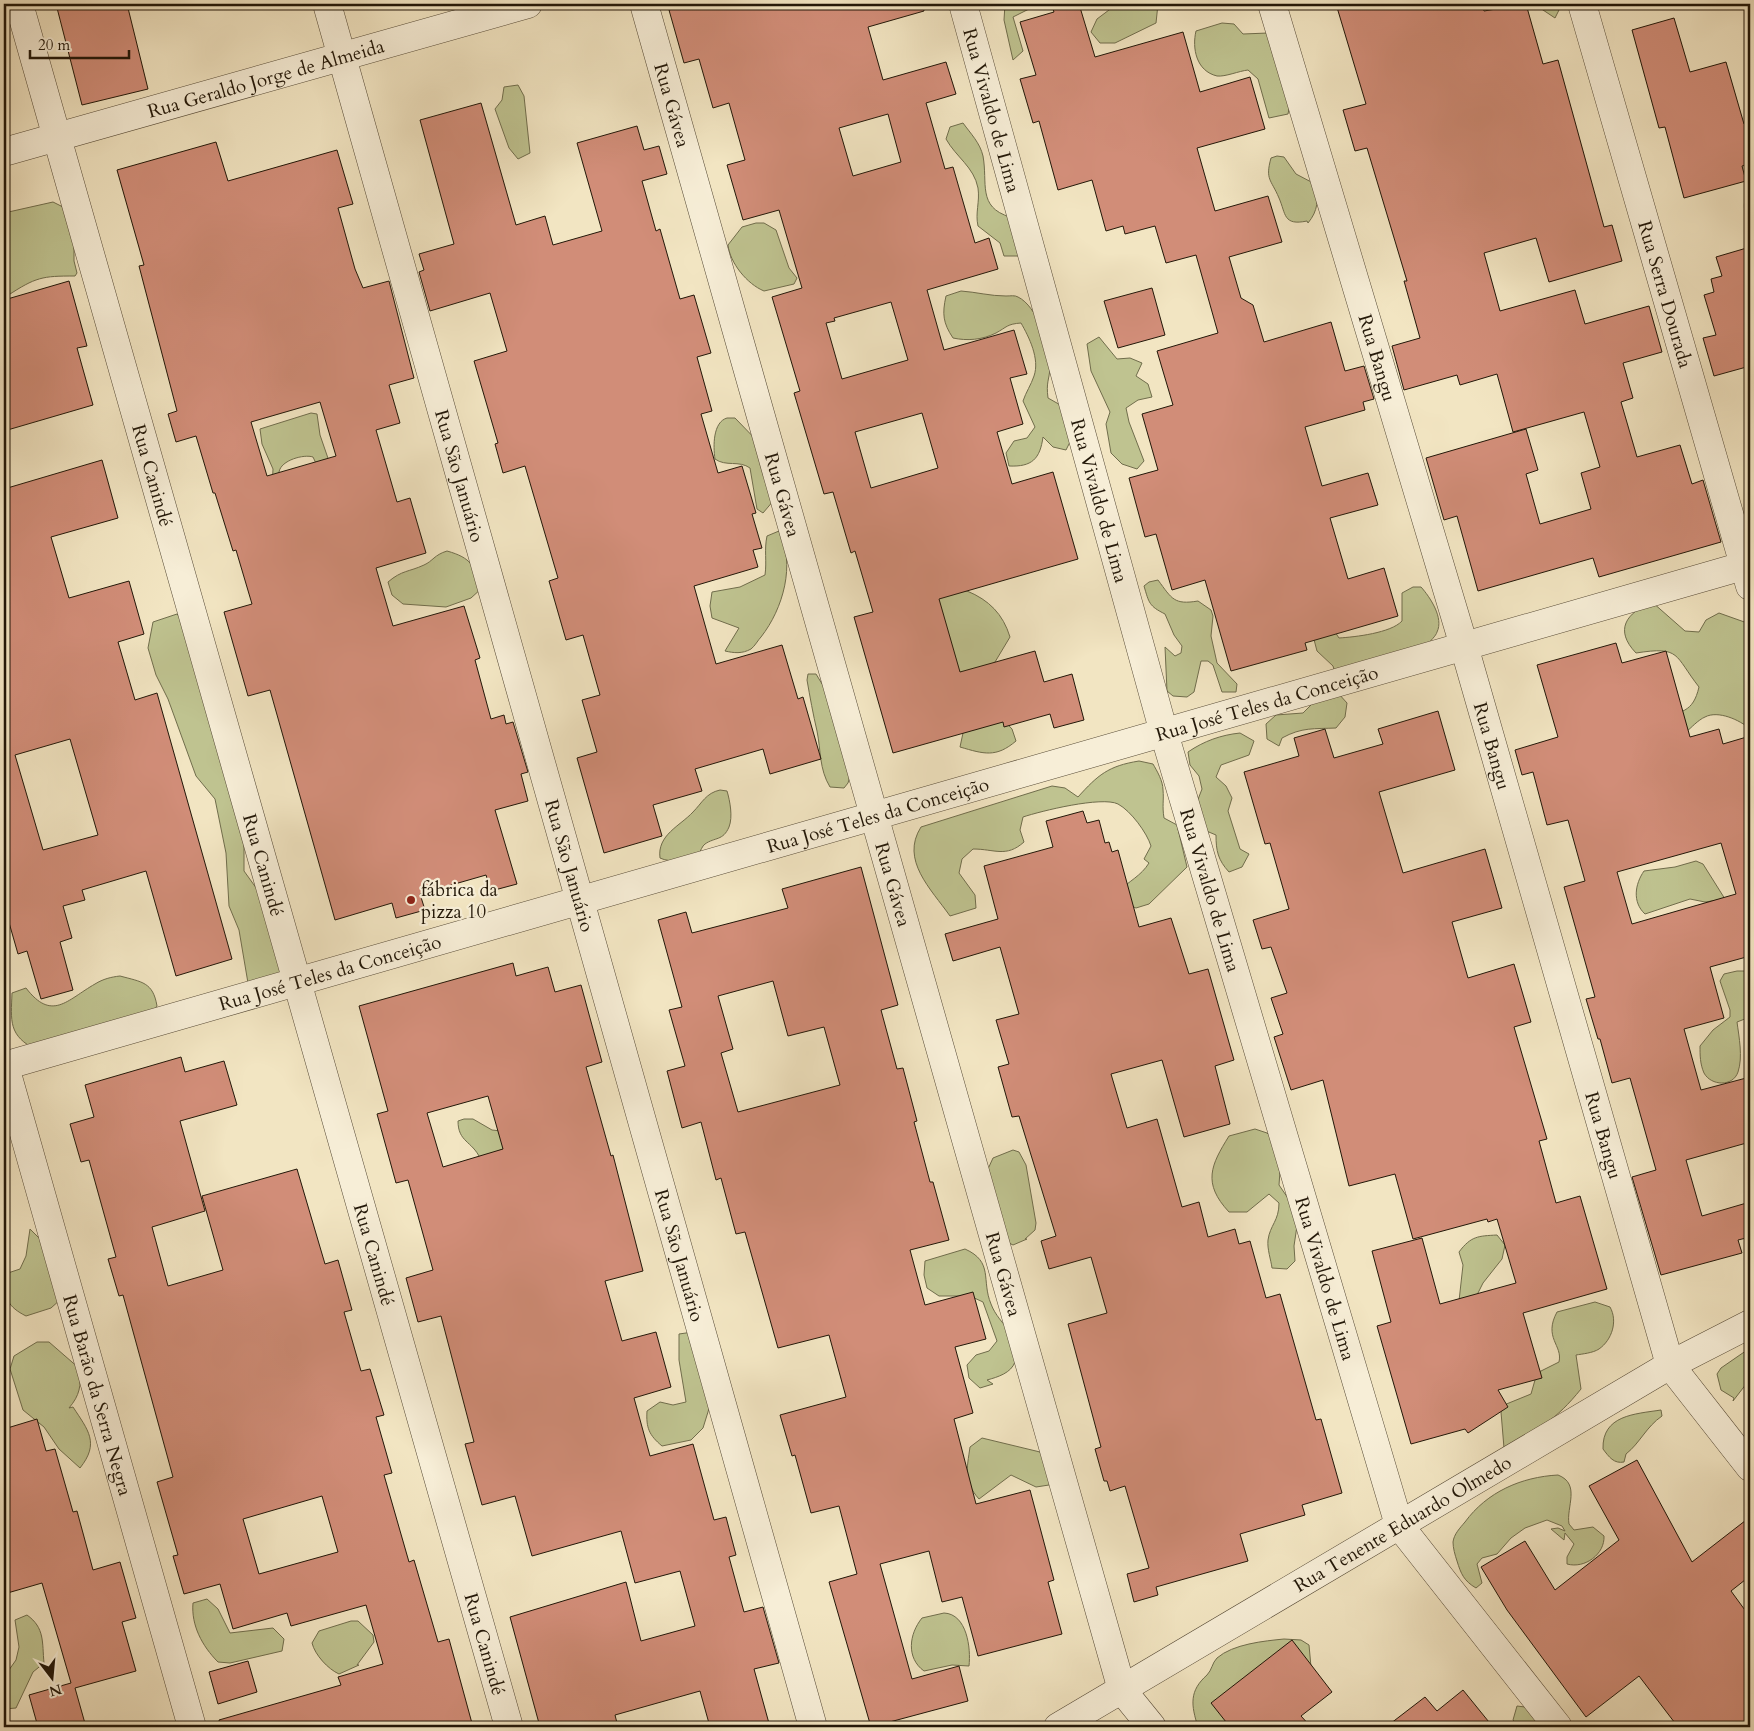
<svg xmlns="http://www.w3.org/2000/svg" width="1754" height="1731" font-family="Cardo,serif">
	<rect width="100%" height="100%" fill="#f2e5c2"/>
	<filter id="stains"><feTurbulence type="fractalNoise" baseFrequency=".004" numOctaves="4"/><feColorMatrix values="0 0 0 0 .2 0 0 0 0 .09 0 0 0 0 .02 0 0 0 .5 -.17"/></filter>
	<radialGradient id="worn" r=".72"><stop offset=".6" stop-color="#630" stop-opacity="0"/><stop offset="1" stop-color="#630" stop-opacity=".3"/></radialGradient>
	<g fill="#bfc390" stroke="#706d4c">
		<path d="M1005,4H1039L1013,17L1023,51L1013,60L1004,20Z"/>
		<path d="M1117,4H1158L1156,23L1115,43H1100L1091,32L1097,19Z"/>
		<path d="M1534,4H1562L1555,18Z"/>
		<path d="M1222,23L1234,24L1243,34L1268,33L1293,88L1288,114L1269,118L1258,79L1248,70C1239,71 1225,77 1217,76C1196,71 1192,48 1196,31Z"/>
		<path d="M518,85L524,96L530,153L518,159L509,148L495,109L502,100L504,87Z"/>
		<path d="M963,123C971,134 980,143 983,156C988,183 977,207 1010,217L1022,252L1018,256H1004L1000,243L978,226C975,213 980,202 978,188C974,167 956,157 946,139L950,127Z"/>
		<path d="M1277,156L1284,157L1296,174L1315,184C1319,199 1318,211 1308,223L1307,221C1283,226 1286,214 1279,198C1271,179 1265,180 1271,158Z"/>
		<path d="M1750,188V222C1742,212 1743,198 1750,188Z"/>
		<path d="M53,202L65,208L74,234V261L77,273L75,276C42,276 36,277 7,296L4,293V213Z"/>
		<path d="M756,223H764L776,230L789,268L797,278L794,284L764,291C747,284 730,263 728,245L742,227Z"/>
		<path d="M961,291C976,292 990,296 1006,296C1010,296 1015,295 1018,297C1037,306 1051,347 1050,368C1049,381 1046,382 1048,398L1071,411L1073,436L1066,450L1053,447L1043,437C1040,459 1032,467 1009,466L1006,453L1014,441L1027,438L1035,427L1023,401C1026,392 1031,385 1034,376C1040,359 1029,337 1021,323C1007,324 1007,327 996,333C982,340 967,341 953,338C943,323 942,314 946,296Z"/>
		<path d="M1099,337L1117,359L1130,358L1142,363L1136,376L1148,384L1152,397L1138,400L1126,408L1129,422L1144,461L1137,469L1122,464L1111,453L1106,424L1110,412L1091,371L1087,344Z"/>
		<path d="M311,413L317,414L320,435L331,467L322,476L313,457C304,454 281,460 279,472C277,477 279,486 280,492L272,489L273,469L262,444L260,429Z"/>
		<path d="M727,418H735L764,448L774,500L763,513L757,509L750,468C739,460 726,467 715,459C713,446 713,422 727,418Z"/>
		<path d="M779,531C796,564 783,609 761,637C758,640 755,646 751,649C742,654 734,653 725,651L739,628L712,618L710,606L712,592L740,587L765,575C767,561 764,550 767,536Z"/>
		<path d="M447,551C472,558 474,566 482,588L471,598L446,607L403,604L392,595L388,582C402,570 409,572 424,565C433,561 434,555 447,551Z"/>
		<path d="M1158,580C1172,599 1174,605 1198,601L1211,610L1213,616L1211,636L1217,663L1237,684L1236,692H1222L1213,665L1208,661H1201L1194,692L1187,697L1173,696L1167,691L1165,647L1175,656L1181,653L1182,646L1174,635L1165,614C1149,606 1149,603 1144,586L1149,582Z"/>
		<path d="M1413,587H1421C1430,597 1444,618 1437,632C1436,636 1430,641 1427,645L1335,673L1333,666L1317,651L1311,628L1327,620L1339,638C1355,637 1391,633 1402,621V593Z"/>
		<path d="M967,591C989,600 1003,614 1010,637L989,672L994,710L1012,729L1016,741C996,758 984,754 960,747L963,733L967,730L942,651L931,595Z"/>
		<path d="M1652,602L1685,631L1699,632L1706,620L1719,613L1750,624V663L1747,666L1748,679L1750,682V729C1740,720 1718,710 1705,717C1698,720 1691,728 1686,732L1658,718C1681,712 1693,713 1699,687C1674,655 1681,646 1636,653C1614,630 1626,613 1652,602Z"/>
		<path d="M177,614L194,634L244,817V871L277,917L282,971L279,978L248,983L239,930L229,906L226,853L215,799L196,776L168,699L156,675L148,648L153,622Z"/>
		<path d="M808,674H816L827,692L850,776L848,783L844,788L830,787C819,769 821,750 817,731C813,714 810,697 807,680Z"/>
		<path d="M1338,693L1347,703L1345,717L1336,728C1314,729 1302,727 1282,738L1279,746L1267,739L1266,724L1276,715L1303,713L1312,704Z"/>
		<path d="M1240,733L1254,741L1249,755L1221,765L1216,777L1226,786L1232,798L1228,811L1240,849L1249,854L1242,867L1229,872C1218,860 1216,851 1216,835L1204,830L1197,802L1202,789L1199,776L1190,765L1188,752C1204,741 1221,735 1240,733Z"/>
		<path d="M1139,761L1153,764C1157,771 1163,781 1163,790C1164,800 1162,806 1164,818L1177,825L1187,867L1149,904L1136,908L1124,903L1119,891C1129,881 1141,876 1149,863L1144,859L1151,846C1147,833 1131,811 1118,804C1102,796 1041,811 1023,817L1020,830L1024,842C1006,858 995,849 973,849L962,859L959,873L975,895L976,908L950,916C931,889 900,860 921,827L1052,786L1065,788L1078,797C1098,775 1108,766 1139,761Z"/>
		<path d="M720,790L727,791C730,801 733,817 729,827C723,841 715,837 705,844C702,846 701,851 698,854C689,861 670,863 660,858C657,835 680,826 693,812C702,803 706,793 720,790Z"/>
		<path d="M1696,861L1703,864L1725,899L1705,902L1690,899L1645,914C1632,902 1635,884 1644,871L1675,867Z"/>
		<path d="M1737,971H1750V1017L1737,1022C1739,1037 1743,1057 1738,1072C1733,1087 1711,1086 1704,1073C1700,1064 1700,1055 1700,1046L1713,1030L1730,1017V1010L1720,981L1724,974Z"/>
		<path d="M120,976C142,982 153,982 157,1006L149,1018L37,1050C8,1036 11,1021 12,993L26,988C52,1022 67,1000 95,984C103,979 111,977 120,976Z"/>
		<path d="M464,1119H473L492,1130L539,1135L480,1158C472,1141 458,1142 458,1121Z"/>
		<path d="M1255,1129L1267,1133L1277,1143L1281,1157L1279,1185L1294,1207L1298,1219L1294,1246L1295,1261L1287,1269L1272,1268C1271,1260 1267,1249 1268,1240C1270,1225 1279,1221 1279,1203L1269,1194L1247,1212H1229C1202,1183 1211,1165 1229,1136Z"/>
		<path d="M1013,1150L1019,1152L1026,1165L1036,1223L1035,1230L1025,1239H1027L1013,1245L1007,1242L988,1169L993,1158Z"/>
		<path d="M30,1229L48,1247L61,1299L51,1308L26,1316C8,1307 4,1298 4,1278L8,1273L20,1269L26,1256Z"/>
		<path d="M1497,1235L1505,1245L1502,1259L1483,1283L1477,1295L1458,1310L1463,1265L1459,1252C1471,1236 1478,1236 1497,1235Z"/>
		<path d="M965,1249C994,1262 981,1280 991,1304C999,1326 1025,1337 1015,1362C1011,1373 998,1377 987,1380L993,1384L980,1388L969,1378L967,1365L976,1355L989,1351L997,1341L983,1302L970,1296H939L927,1288L924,1275L925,1261Z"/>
		<path d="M1595,1302L1610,1307C1618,1321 1612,1340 1599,1349C1593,1353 1582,1354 1576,1355L1581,1389C1556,1420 1538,1430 1504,1448L1501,1412L1504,1405L1531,1394L1537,1373L1559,1362C1563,1345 1543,1338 1557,1312Z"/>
		<path d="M693,1332L712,1399L703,1428L691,1440L662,1446C649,1435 646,1428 647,1411L660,1402L673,1405L686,1402L679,1360V1334Z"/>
		<path d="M37,1342H49L80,1369C81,1386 80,1395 69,1408L73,1407C88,1430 100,1443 80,1468L59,1449L44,1427L23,1410L10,1369L14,1356Z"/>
		<path d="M1750,1348V1379L1733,1401L1734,1398L1721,1390L1717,1374L1721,1368Z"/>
		<path d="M1661,1410L1662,1416C1646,1427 1640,1443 1626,1454L1624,1462C1614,1464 1609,1457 1603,1449C1602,1415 1635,1414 1661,1410Z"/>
		<path d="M982,1438L1040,1452L1052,1458L1062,1483L1036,1487L1011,1475L979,1499C963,1481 967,1469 970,1447Z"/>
		<path d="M1558,1475C1581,1484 1566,1507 1569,1524L1574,1530L1593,1527L1604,1536C1605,1554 1585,1569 1567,1564V1557L1574,1544L1565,1533L1564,1540L1551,1529L1558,1528L1565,1531L1562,1526L1547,1520L1525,1528L1511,1538L1497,1554L1482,1558L1477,1564L1482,1583L1476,1588C1464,1581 1461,1574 1457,1561C1455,1555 1453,1548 1453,1542C1454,1534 1460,1528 1465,1522C1487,1492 1521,1477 1558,1475Z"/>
		<path d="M207,1599L218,1609L230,1633L273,1628L284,1639L282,1651L230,1663L218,1662C202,1646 191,1625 193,1603Z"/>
		<path d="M944,1613C967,1614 971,1648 969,1666L952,1665L924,1671C906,1658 909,1634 922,1618Z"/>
		<path d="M27,1615C45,1628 42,1642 44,1663L33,1672L16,1708L4,1709V1677L16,1660L19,1647L15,1620Z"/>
		<path d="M351,1621H358L373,1635L374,1642L357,1665H359L339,1674C328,1669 315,1655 312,1643L319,1631Z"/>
		<path d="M1284,1639L1301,1640L1309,1645L1311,1667L1236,1718V1727H1198C1191,1705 1189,1691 1207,1675C1212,1670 1212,1663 1217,1658C1233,1644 1264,1641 1284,1639Z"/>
		<path d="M1517,1706L1533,1708L1546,1727H1518L1513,1720Z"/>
	</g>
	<g fill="#d18d78" stroke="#221708" fill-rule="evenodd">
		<path d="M56,4H127L148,89L82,105Z"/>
		<path d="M692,4H923L924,11L868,27L883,80L946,62L956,94L926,103L945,169L953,167L975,243L989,238L998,269L927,290L944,350L1014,330L1027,374L1010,378L1023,424L997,432L1012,484L1053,472L1078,559L939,599L960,672L1035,651L1044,682L1072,674L1084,720L1054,728L1050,714L1004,727L1003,722L893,753L854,617L873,612L855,551L851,553L833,492L824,494L794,393L800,391L772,297L802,288L779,210L743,220L727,165L745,160L729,103L713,108L699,59L684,63L669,10ZM888,114L901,162L853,176L839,128ZM891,302L908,360L842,379L826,323L835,321L834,318ZM922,413L938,468L871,488L855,432Z"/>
		<path d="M1051,4H1079L1095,57L1183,32L1200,92L1250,77L1265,129L1197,148L1215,211L1268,196L1282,242L1229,257L1241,298L1253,305L1264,342L1331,322L1345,371L1364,366L1374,399L1363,402L1365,410L1305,427L1322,486L1368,473L1378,505L1330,518L1348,579L1384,568L1398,616L1305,643L1307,650L1231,671L1205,580L1172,590L1156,534L1145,537L1129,478L1158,470L1142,414L1173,405L1157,351L1218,333L1196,255L1166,263L1155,226L1125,234L1123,226L1106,231L1092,180L1058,190L1039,121L1033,123L1020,79L1036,75L1020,22L1054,12Z"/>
		<path d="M1336,4H1482L1484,11L1526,4L1543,64L1558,60L1604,227L1612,225L1622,261L1549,282L1536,238L1484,253L1500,311L1575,290L1585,324L1649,306L1662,352L1623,363L1633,398L1621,402L1637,457L1680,445L1692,484L1703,480L1721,542L1599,577L1593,558L1478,591L1457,516L1444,520L1426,458L1526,429L1538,470L1526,474L1540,524L1591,509L1581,473L1600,467L1584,412L1513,432L1497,374L1460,385L1457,375L1404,390L1392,346L1420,338L1404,281H1407L1367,148L1355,151L1343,110L1366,104Z"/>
		<path d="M1674,18L1690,72L1726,62L1744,124L1750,122V164L1742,166L1746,181L1684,198L1665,127L1659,128L1632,30Z"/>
		<path d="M481,103L516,225L545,216L553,245L602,231L577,143L637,126L644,150L659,146L667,174L642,181L656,231L660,229L680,299L694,295L711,353L697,357L712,411L701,414L718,473L742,466L756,513L752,514L762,548L753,550L758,567L694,586L716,664L782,645L798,699L803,697L821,759L770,774L763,749L695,769L702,791L653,805L662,836L604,853L577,758L597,752L582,700L600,695L583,635L566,640L549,581L558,578L525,466L503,473L495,444L498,443L474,361L507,351L490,293L430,311L419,272L424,270L419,254L454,244L420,120Z"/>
		<path d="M216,142L228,181L337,150L353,204L338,208L355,269L363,288L389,281L414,378L389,385L400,423L376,430L397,502L410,498L426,553L376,568L393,626L464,606L480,658L475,660L491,719L504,715L506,724L513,722L528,772L521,774L528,801L495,810L517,884L491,891L486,875L420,894L425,910L396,918L392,903L335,920L270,690L248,696L224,612L252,604L236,550L233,551L215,493H213L196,436L176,442L168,414L177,411L139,266L144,265L117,170ZM320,402L336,456L267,476L251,422Z"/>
		<path d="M1750,247V366L1714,376L1703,338L1716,335L1704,295L1714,292L1711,279L1722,276L1716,257Z"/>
		<path d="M69,281L87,346L77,348L93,405L4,431V300Z"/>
		<path d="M1152,288L1165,335L1118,348L1104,301Z"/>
		<path d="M102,460L118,518L51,537L69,598L129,581L144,634L118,642L135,700L157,693L232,959L176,976L146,871L82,890L85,900L63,906L72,938L60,942L73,990L41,999L27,951L18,954L4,905V489ZM70,739L98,835L43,850L15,755Z"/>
		<path d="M1616,643L1622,663L1666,651L1690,737L1719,729L1723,744L1750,736V956L1710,967L1724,1018L1684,1029L1701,1090L1750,1077V1142L1686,1160L1702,1216L1750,1202V1237L1738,1240L1742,1253L1661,1275L1632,1177L1656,1170L1630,1078L1612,1083L1600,1039H1598L1586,999L1595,997L1564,887L1585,881L1568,820L1547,825L1533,772L1522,775L1515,750L1558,737L1537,665ZM1721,843L1736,894L1632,924L1617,872Z"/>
		<path d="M1438,711L1455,770L1379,792L1403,873L1485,849L1502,908L1452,922L1468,978L1514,964L1531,1022L1514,1027L1547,1139L1539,1141L1556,1203L1580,1196L1607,1289L1523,1313L1542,1378L1498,1390L1508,1407L1468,1433L1465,1429L1411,1444L1377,1326L1391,1322L1372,1251L1422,1238L1440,1304L1516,1283L1497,1219L1488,1222L1487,1219L1413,1239L1395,1174L1349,1186L1323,1080L1291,1090L1274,1037L1283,1034L1271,998L1287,993L1271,947L1262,949L1253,920L1289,909L1270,843L1265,844L1244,772L1299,756L1294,738L1325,729L1334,758L1383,744L1378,729Z"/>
		<path d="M1083,811L1087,823L1099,820L1105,843L1109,842L1112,852L1118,850L1139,927L1171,918L1189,974L1208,969L1234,1060L1215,1066L1230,1124L1184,1137L1162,1060L1111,1074L1127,1128L1157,1119L1182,1207L1199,1202L1208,1237L1235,1229L1239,1244L1250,1241L1266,1298L1280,1294L1316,1420L1321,1419L1342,1493L1302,1505L1305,1515L1240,1534L1248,1561L1156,1587L1158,1595L1134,1602L1127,1574L1149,1568L1125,1486L1110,1491L1107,1481H1104L1095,1449L1101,1447L1068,1324L1107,1313L1091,1257L1049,1269L1041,1241L1056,1236L1019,1116L1012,1117L998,1067L1009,1064L996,1020L1019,1014L1000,947L953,961L945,934L998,919L984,866L1053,847L1046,821Z"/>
		<path d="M861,867L898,1005L881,1010L897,1069L903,1068L917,1121L914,1122L930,1182H933L949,1240L910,1250L925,1305L973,1292L986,1339L955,1347L973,1413L954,1419L976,1504L1030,1490L1054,1580L1048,1582L1062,1634L978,1656L962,1597L942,1602L929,1551L880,1564L912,1679L959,1666L968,1701L871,1727L829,1582L857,1574L839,1506L811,1513L795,1455L792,1456L780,1415L846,1397L829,1335L778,1348L745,1232L736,1234L721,1178L716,1180L701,1122L682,1128L667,1071L685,1066L669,1010L682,1007L658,920L686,912L692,933L788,908L782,889ZM773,981L788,1036L824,1027L840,1085L738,1112L721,1053L733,1049L718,996Z"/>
		<path d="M513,963L516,976L548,967L555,992L581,985L602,1062L586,1067L611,1156L613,1155L643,1271L605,1281L622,1341L656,1332L671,1387L634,1398L650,1456L693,1444L714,1520L726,1517L736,1555L729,1557L744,1612L763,1607L779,1663L754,1669L770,1727H710L700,1691L615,1715L618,1727H540L510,1617L626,1582L641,1641L695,1626L680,1571L635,1583L621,1531L532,1556L515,1496L482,1505L465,1444L474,1442L441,1316L418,1322L406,1278L433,1270L408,1180L396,1183L377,1114L388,1111L359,1006ZM488,1096L503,1149L443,1167L427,1113Z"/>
		<path d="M181,1057L185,1072L224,1061L237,1105L180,1121L205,1211L152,1227L168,1286L223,1270L202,1196L297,1169L325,1264L338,1260L352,1310L344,1312L361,1371L370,1369L384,1415L376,1417L392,1473L384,1475L409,1562L414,1560L438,1642L449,1639L473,1727H220L219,1720L341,1685L338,1677L383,1664L366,1605L291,1626L287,1613L233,1629L220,1584L184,1594L173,1556L178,1555L157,1482L173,1477L123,1295L119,1296L108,1259L116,1257L89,1160L81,1162L70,1124L94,1117L85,1085ZM322,1496L338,1552L259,1574L243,1519Z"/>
		<path d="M37,1419L46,1451L55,1449L73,1512L77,1511L93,1570L120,1562L136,1618L122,1622L136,1671L75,1688L86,1727H38L29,1695L71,1683L42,1583L4,1594V1429Z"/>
		<path d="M1637,1460L1692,1562L1750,1517V1576L1731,1591L1750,1617V1727H1678L1639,1676L1586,1717L1507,1610L1481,1567L1525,1541L1555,1590L1619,1540L1589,1486Z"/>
		<path d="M1292,1640L1332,1692L1301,1716L1311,1727H1230L1211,1703Z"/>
		<path d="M248,1661L257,1692L218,1704L209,1672Z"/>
		<path d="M1463,1690L1493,1727H1386L1425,1697L1437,1711Z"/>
	</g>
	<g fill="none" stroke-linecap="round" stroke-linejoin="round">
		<g stroke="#564a36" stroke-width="29">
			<g id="minor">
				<path id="s1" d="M19,4L509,1727"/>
				<path id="s2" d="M327,4L813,1727"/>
				<path id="s3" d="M644,4L1122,1690L1152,1727"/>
				<path id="s4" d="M963,4L1164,733L1399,1525L1558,1727"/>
				<path id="s5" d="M1272,4L1464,646L1670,1365L1750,1467"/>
				<path id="s6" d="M1582,4L1750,586"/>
				<path id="s7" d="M4,152L528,4"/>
				<path id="s8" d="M4,1063L192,1727"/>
				<path id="s9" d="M4,1066L1750,564"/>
				<path id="s10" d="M1058,1727L1670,1365L1750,1324"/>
			</g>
		</g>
		<use href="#minor" stroke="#f7eed7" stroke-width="28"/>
	</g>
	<circle fill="#8f2418" stroke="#f7eed7" stroke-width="2" cx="411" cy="900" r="5"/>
	<g text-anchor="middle" stroke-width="4.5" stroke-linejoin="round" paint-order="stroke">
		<g font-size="19" fill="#221708" stroke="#f7eed7">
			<text dy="7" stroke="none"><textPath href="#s7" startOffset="272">Rua Geraldo Jorge de Almeida</textPath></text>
			<text dy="7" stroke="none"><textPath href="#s3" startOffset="105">Rua Gávea</textPath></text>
			<text dy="7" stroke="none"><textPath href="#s4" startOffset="110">Rua Vivaldo de Lima</textPath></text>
			<text dy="7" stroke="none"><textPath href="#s6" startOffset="302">Rua Serra Dourada</textPath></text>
			<text dy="7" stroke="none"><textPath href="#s5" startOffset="369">Rua Bangu</textPath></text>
			<text dy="7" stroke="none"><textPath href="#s1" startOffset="490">Rua Canindé</textPath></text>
			<text dy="7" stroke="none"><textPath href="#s2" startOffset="490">Rua São Januário</textPath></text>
			<text dy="7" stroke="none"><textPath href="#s3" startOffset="510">Rua Gávea</textPath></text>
			<text dy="7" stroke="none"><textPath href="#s4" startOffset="515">Rua Vivaldo de Lima</textPath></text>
			<text dy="7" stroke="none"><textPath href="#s9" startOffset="1314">Rua José Teles da Conceição</textPath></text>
			<text dy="7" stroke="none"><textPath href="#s5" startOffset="774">Rua Bangu</textPath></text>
			<text dy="7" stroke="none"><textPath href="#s9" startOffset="909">Rua José Teles da Conceição</textPath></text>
			<text dy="7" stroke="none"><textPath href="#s1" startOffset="895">Rua Canindé</textPath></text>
			<text dy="7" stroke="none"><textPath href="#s2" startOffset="895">Rua São Januário</textPath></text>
			<text dy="7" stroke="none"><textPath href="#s3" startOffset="915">Rua Gávea</textPath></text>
			<text dy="7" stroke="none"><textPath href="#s4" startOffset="920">Rua Vivaldo de Lima</textPath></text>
			<text dy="7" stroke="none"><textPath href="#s9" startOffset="339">Rua José Teles da Conceição</textPath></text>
			<text dy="7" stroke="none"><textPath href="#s5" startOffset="1179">Rua Bangu</textPath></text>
			<text dy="7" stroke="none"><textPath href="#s1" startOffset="1300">Rua Canindé</textPath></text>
			<text dy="7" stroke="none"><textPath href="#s2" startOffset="1300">Rua São Januário</textPath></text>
			<text dy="7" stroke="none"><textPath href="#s3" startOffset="1320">Rua Gávea</textPath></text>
			<text dy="7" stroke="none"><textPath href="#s4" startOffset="1325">Rua Vivaldo de Lima</textPath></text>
			<text dy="7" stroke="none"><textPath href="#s8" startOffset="345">Rua Barão da Serra Negra</textPath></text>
			<text dy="7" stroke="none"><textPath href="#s10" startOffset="400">Rua Tenente Eduardo Olmedo</textPath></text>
			<text dy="7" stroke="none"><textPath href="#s1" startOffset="1705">Rua Canindé</textPath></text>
		</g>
		<g font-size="19" fill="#221708" stroke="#f7eed7" text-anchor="start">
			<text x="421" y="896">fábrica da<tspan x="421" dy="22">pizza 10</tspan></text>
		</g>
	</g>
	<rect width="1754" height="1731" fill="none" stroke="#f2e5c2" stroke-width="20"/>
	<rect x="5" y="5" width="1744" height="1721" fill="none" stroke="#221708" stroke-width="2.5"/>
	<rect x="10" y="10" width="1734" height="1711" fill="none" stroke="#221708"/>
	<g transform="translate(52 1678) rotate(164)" stroke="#f7eed7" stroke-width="4" paint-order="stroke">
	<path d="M0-4L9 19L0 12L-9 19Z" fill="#221708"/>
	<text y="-8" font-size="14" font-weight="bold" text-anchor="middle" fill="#221708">N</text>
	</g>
	<path d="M30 50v8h99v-8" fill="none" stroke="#221708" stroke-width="2.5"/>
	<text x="38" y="50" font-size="15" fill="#221708" stroke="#f7eed7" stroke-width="4" paint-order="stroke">20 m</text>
	<rect width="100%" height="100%" filter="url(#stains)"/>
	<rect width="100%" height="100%" fill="url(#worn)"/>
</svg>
